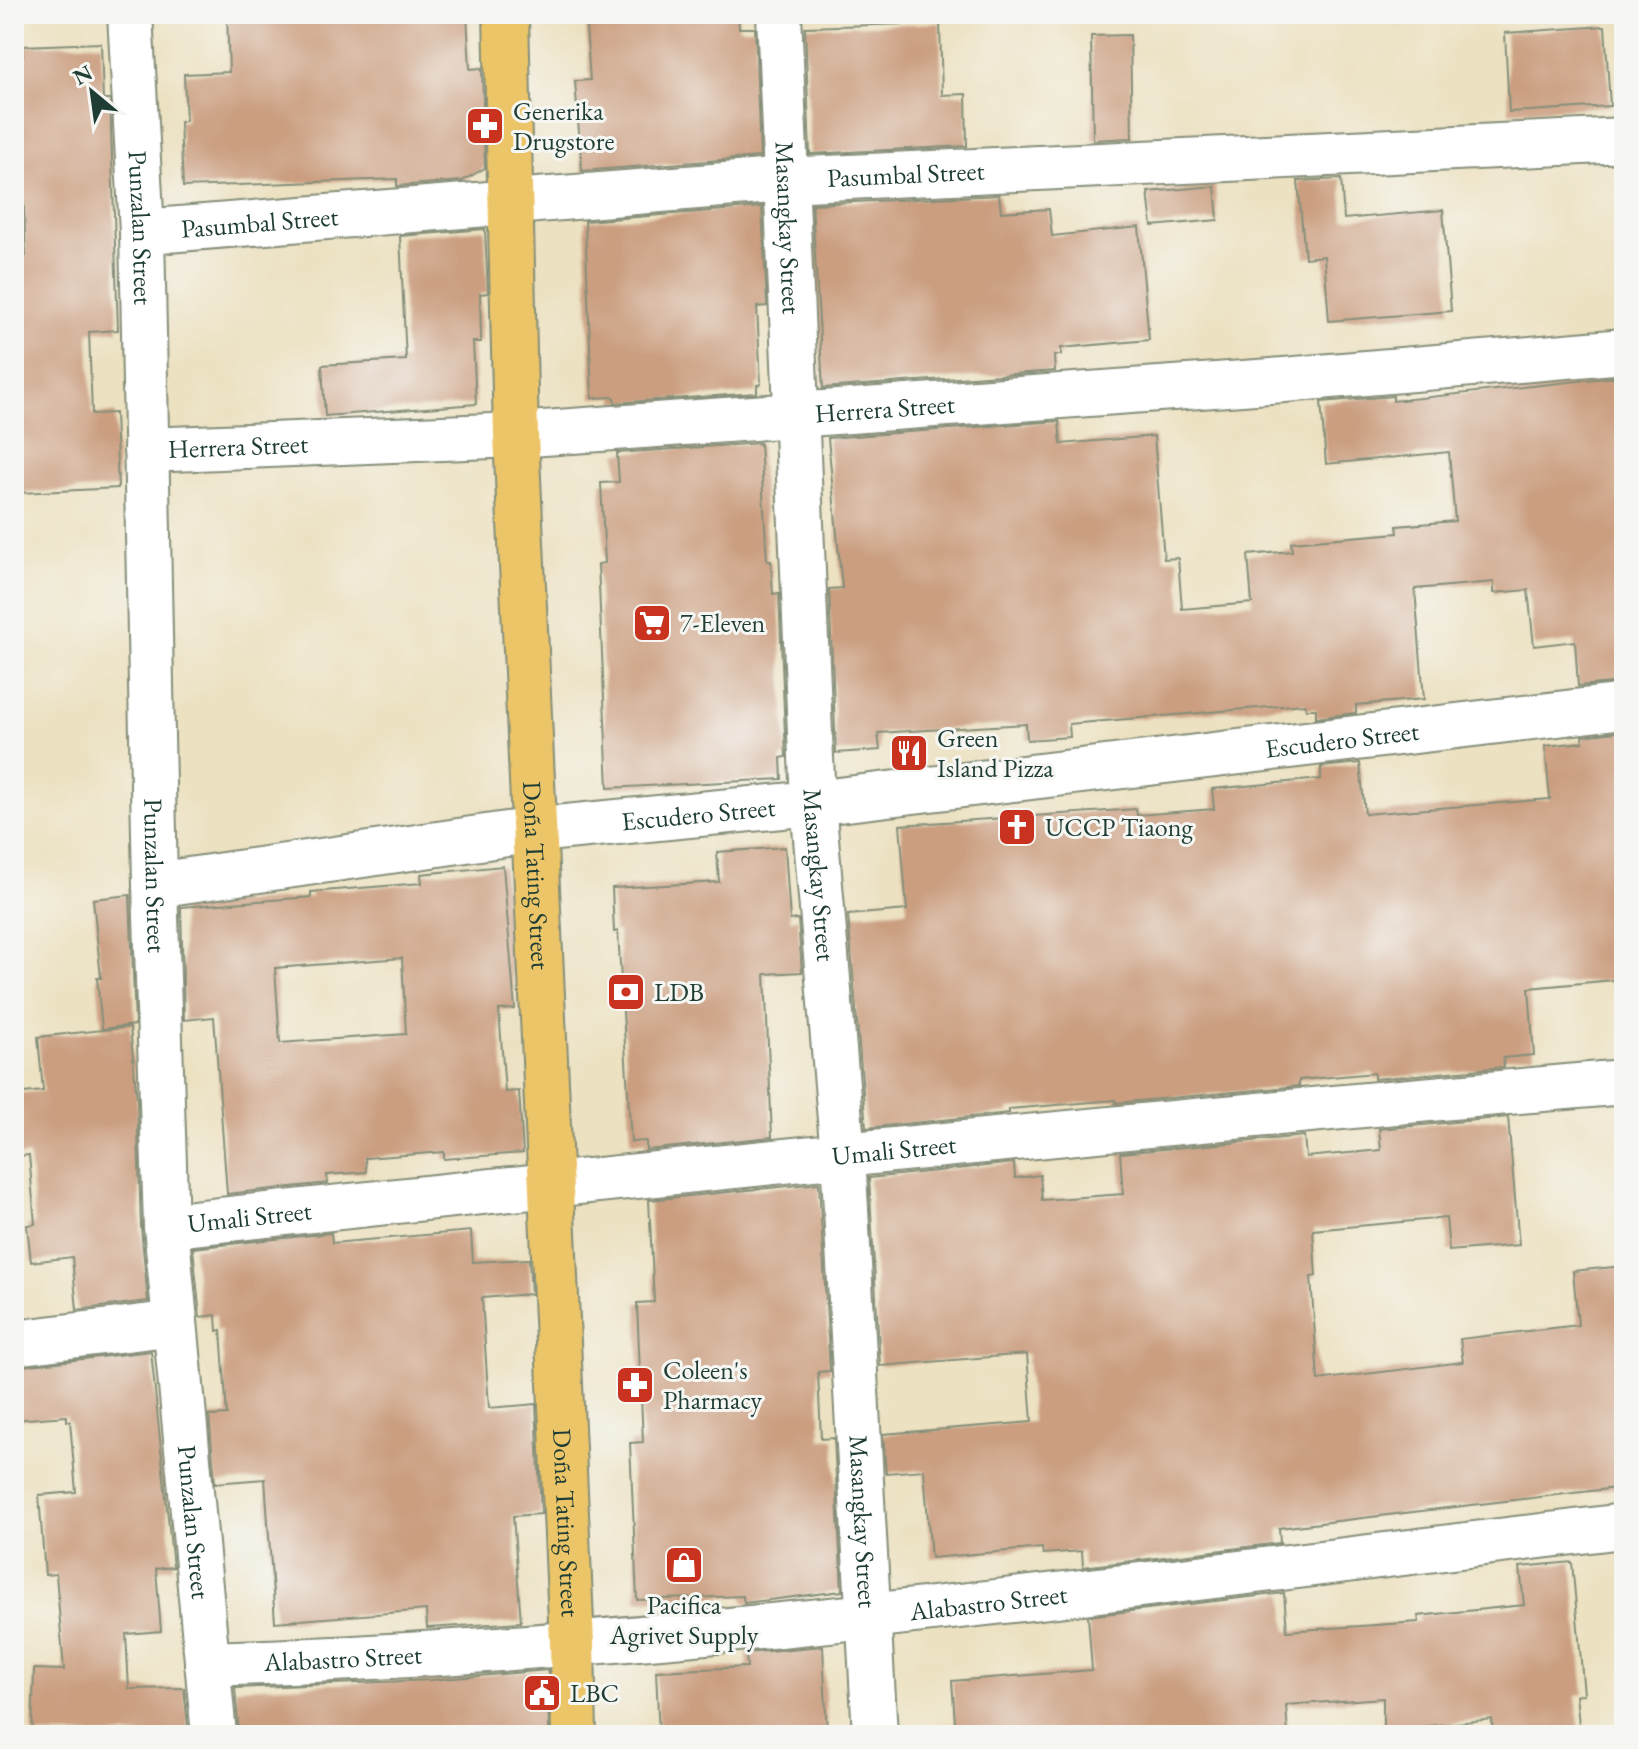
<svg xmlns="http://www.w3.org/2000/svg" width="1638" height="1749" font-family="'EB Garamond',serif">
	<rect width="100%" height="100%" fill="#f6f6f2"/>
	<filter id="ink" filterUnits="userSpaceOnUse"><feTurbulence type="fractalNoise" baseFrequency=".0125" numOctaves="2"/><feDisplacementMap in="SourceGraphic" scale="16" xChannelSelector="R" yChannelSelector="G"/><feConvolveMatrix kernelMatrix="1 2 1 2 8 2 1 2 1" color-interpolation-filters="sRGB"/></filter>
	<filter id="wash" filterUnits="userSpaceOnUse"><feTurbulence type="fractalNoise" baseFrequency=".006" numOctaves="4" result="noise"/><feDisplacementMap in="SourceGraphic" scale="32" xChannelSelector="R" yChannelSelector="G"/><feGaussianBlur stdDeviation="1.8" result="paint"/><feColorMatrix in="noise" values="0 0 0 0 0 0 0 0 0 0 0 0 0 0 0 0 0 1.4 0 .05"/><feComposite in="paint" operator="in"/></filter>
	<g filter="url(#wash)">
		<rect width="100%" height="100%" fill="#ece1c1"/>
		<g id="blocks">
			<g fill="#cb9e80" fill-rule="evenodd">
				<path d="M227,14H467L470,69L482,68L485,168L462,181L397,186V179L183,187L180,122L186,121L184,74L229,72Z"/>
				<path d="M585,14H738L739,28H755L760,157L582,171L575,81L590,80Z"/>
				<path d="M940,23L942,95L966,94L967,146L810,154L805,27Z"/>
				<path d="M1605,26L1610,106L1509,112L1505,33Z"/>
				<path d="M1130,35L1132,138L1093,140L1091,36Z"/>
				<path d="M101,43L103,100H110L118,330L89,332L92,414L115,413L118,488L20,493L17,413H14V256H26L23,187H14V56L23,55L22,46Z"/>
				<path d="M1341,179L1344,219L1443,210L1451,311L1329,321L1324,256L1305,258L1298,181Z"/>
				<path d="M1215,186L1218,220L1152,226L1148,192Z"/>
				<path d="M999,195L1001,212L1049,209L1052,236L1139,227L1149,340L1061,348V355L1054,356L1055,371L823,388L812,204Z"/>
				<path d="M762,207L767,306L757,307L761,384L757,385V393L615,403L614,397L592,398L585,221Z"/>
				<path d="M485,229L488,293L480,294L481,342H473L476,404L325,416L322,365L406,360L400,236Z"/>
				<path d="M1624,376V682L1578,686L1575,641L1534,646L1528,590L1494,593V582L1415,589L1424,699L1356,705V713L1316,718V709H1306L1305,704L1069,724L1070,737L1027,740L1026,724L878,733L880,750L836,753L829,589L842,588L828,438L1059,421L1061,444L1154,436L1164,559L1178,558L1182,609L1252,603L1248,555L1292,551L1291,542L1398,533L1397,526L1455,521L1449,452L1326,464L1321,402L1393,396V401Z"/>
				<path d="M760,443L767,561H771L773,594L779,593L786,757L781,758L782,779L608,788L598,564L605,563L601,483L619,482L617,453Z"/>
				<path d="M1624,731V979L1529,988L1534,1055L1503,1058L1504,1067L1374,1079V1073L1299,1080V1086L1116,1103V1100L1009,1109V1113L866,1128L848,915L907,910L900,825L1136,809L1137,815L1214,809L1212,789L1321,779V767L1360,763L1365,814L1550,799L1545,746L1583,742L1582,736Z"/>
				<path d="M785,847L790,920L798,919L802,972L765,974L772,1137L646,1150V1141L631,1142L618,931L614,932L612,888L719,882L717,852Z"/>
				<path d="M503,866L515,1009L499,1010L505,1092L519,1091L523,1153L444,1159V1152L365,1158L366,1172L327,1175L328,1183L227,1194L214,1017L184,1020L181,907L311,897V892L422,883L421,874ZM402,958L406,1034L280,1043L275,968Z"/>
				<path d="M130,895L135,1025L102,1029L97,978H101L93,899Z"/>
				<path d="M130,1027L137,1099L141,1227L148,1301L77,1310L72,1257L31,1262L27,1225L35,1224L29,1155L14,1157V1094L43,1091L38,1037Z"/>
				<path d="M1508,1117L1519,1245L1449,1251L1446,1218L1313,1230L1316,1276L1311,1277L1318,1380L1463,1362L1460,1339L1578,1325L1573,1271L1624,1266V1487L1279,1528L1280,1543L1083,1567L1082,1551L1043,1554L1042,1548L931,1558L924,1470L886,1473L883,1434L1032,1422L1027,1354L880,1366L869,1178L1014,1163L1015,1178L1040,1175L1042,1200L1123,1194L1120,1153L1304,1136L1306,1157L1381,1150L1379,1129Z"/>
				<path d="M819,1183L830,1371L818,1372L821,1439L834,1438L842,1591L744,1603L743,1596L637,1600L630,1443L643,1442L637,1303L654,1302L649,1200Z"/>
				<path d="M471,1231L473,1262L529,1259L531,1294L482,1298L489,1408L536,1404L541,1514L513,1516L521,1622L427,1628L426,1610L275,1622L265,1479L215,1483L209,1416L227,1415L221,1330L217,1331L216,1315L200,1317L193,1248L331,1233L332,1243Z"/>
				<path d="M151,1351L173,1567L156,1569L161,1631L126,1634L129,1689L184,1688L189,1735H32L34,1669L64,1670L56,1574L45,1575L39,1495L76,1492L70,1421H67V1416L14,1420V1367Z"/>
				<path d="M1572,1562L1584,1694L1576,1695L1580,1735H1493L1492,1719L1383,1731V1698L1286,1705L1288,1735H956L952,1681L1092,1670L1088,1616L1284,1593L1287,1631L1419,1622L1418,1616L1524,1605L1520,1567Z"/>
				<path d="M823,1646L827,1735H659L656,1671L747,1667L746,1653Z"/>
				<path d="M548,1670L549,1735H239L235,1688L431,1680Z"/>
			</g>
		</g>
	</g>
	<g filter="url(#ink)">
		<use href="#blocks" fill-opacity="0" stroke="#868f7a" stroke-width="2"/>
		<g fill="none" stroke-linecap="round" stroke-linejoin="round">
			<g stroke="#868f7a" stroke-width="48">
				<g id="street">
					<path id="s1" d="M130,14L142,232L155,885L166,1226L214,1735"/>
					<path id="s2" d="M779,14L813,803L843,1155L875,1735"/>
					<path id="s3" d="M142,232L785,180L1624,140"/>
					<path id="s4" d="M146,450L516,435L1284,380L1624,351"/>
					<path id="s5" d="M155,885L535,830L813,803L1624,706"/>
					<path id="s6" d="M166,1226C651,1173 1137,1124 1624,1082"/>
					<path d="M14,1343L175,1323"/>
					<path id="s7" d="M207,1664C682,1650 1153,1582 1624,1526"/>
				</g>
			</g>
			<g stroke="#868f7a" stroke-width="48">
				<g id="primary">
					<path id="s8" d="M506,14L516,435L572,1643L574,1735"/>
				</g>
			</g>
			<use href="#street" stroke="#fff" stroke-width="44"/>
			<use href="#primary" stroke="#ecc569" stroke-width="44"/>
		</g>
	</g>
	<defs>
		<g id="pharmacy-square" transform="scale(2)"><rect x="-9" y="-9" width="18" height="18" rx="4" fill="#c8321e" stroke="#f6f6f2"/><path d="M-2-6h4v4h4v4h-4v4h-4v-4h-4v-4h4Z" fill="#fff"/></g>
		<g id="supermarket-square" transform="scale(2)"><rect x="-9" y="-9" width="18" height="18" rx="4" fill="#c8321e" stroke="#f6f6f2"/><path d="M-6-5.5h2.5l.6 2H6L4.5 2H-2.5L-4.4-4H-6ZM-1.5 3.2a1.3 1.3 0 1 0 .1 0ZM3 3.2a1.3 1.3 0 1 0 .1 0Z" fill="#fff"/></g>
		<g id="restaurant-square" transform="scale(2)"><rect x="-9" y="-9" width="18" height="18" rx="4" fill="#c8321e" stroke="#f6f6f2"/><path d="M-5-6h1v4h1v-4h1v4h1v-4h1v5L-1.5 .5V6h-2V.5L-5-1ZM5-6V6H3V1.5H1.5Q1.5-4 5-6Z" fill="#fff"/></g>
		<g id="church-square" transform="scale(2)"><rect x="-9" y="-9" width="18" height="18" rx="4" fill="#c8321e" stroke="#f6f6f2"/><path d="M-1.2-6h2.4v3.5h3.3v2.4h-3.3V6h-2.4V-.1h-3.3v-2.4h3.3Z" fill="#fff"/></g>
		<g id="bank-square" transform="scale(2)"><rect x="-9" y="-9" width="18" height="18" rx="4" fill="#c8321e" stroke="#f6f6f2"/><path d="M-6-4H6V4H-6ZM0-2.3a2.3 2.3 0 1 0 0 4.6a2.3 2.3 0 1 0 0-4.6Z" fill="#fff"/></g>
		<g id="shop-square" transform="scale(2)"><rect x="-9" y="-9" width="18" height="18" rx="4" fill="#c8321e" stroke="#f6f6f2"/><path d="M-5-2.5h2.3a2.7 3.5 0 0 1 5.4 0H5L5.5 6h-11ZM-1.5-2.5h3a1.5 2.3 0 0 0-3 0Z" fill="#fff"/></g>
		<g id="civic-square" transform="scale(2)"><rect x="-9" y="-9" width="18" height="18" rx="4" fill="#c8321e" stroke="#f6f6f2"/><path d="M-.6-6.5H3V-4.5H.6V-3L4-1V1h2V6H-6V1h2V-1L-.6-3ZM-1.2 2.5V6h2.4V2.5Z" fill="#fff"/></g>
	</defs>
	<g fill-rule="evenodd">
		<use href="#pharmacy-square" x="485" y="126"/>
		<use href="#supermarket-square" x="652" y="623"/>
		<use href="#restaurant-square" x="909" y="753"/>
		<use href="#church-square" x="1017" y="827"/>
		<use href="#bank-square" x="626" y="992"/>
		<use href="#pharmacy-square" x="635" y="1385"/>
		<use href="#shop-square" x="684" y="1565"/>
		<use href="#civic-square" x="542" y="1693"/>
	</g>
	<g text-anchor="middle" stroke-width="6" stroke-linejoin="round" paint-order="stroke">
		<g font-size="26" fill="#1f3d34" stroke="#f6f6f2" text-anchor="start">
			<text x="513" y="120">Generika<tspan x="513" dy="30">Drugstore</tspan></text>
			<text x="680" y="632">7-Eleven</text>
			<text x="937" y="747">Green<tspan x="937" dy="30">Island Pizza</tspan></text>
			<text x="1045" y="836">UCCP Tiaong</text>
			<text x="654" y="1001">LDB</text>
			<text x="663" y="1379">Coleen's<tspan x="663" dy="30">Pharmacy</tspan></text>
			<text x="684" y="1614" text-anchor="middle">Pacifica<tspan x="684" dy="30">Agrivet Supply</tspan></text>
			<text x="570" y="1702">LBC</text>
		</g>
		<g font-size="26" fill="#1f3d34" stroke="#f6f6f2">
			<text dy="9" stroke="none"><textPath href="#s3" startOffset="766">Pasumbal Street</textPath></text>
			<text dy="9" stroke="none"><textPath href="#s3" startOffset="118">Pasumbal Street</textPath></text>
			<text dy="9" stroke="none"><textPath href="#s1" startOffset="214">Punzalan Street</textPath></text>
			<text dy="9" stroke="none"><textPath href="#s2" startOffset="214">Masangkay Street</textPath></text>
			<text dy="9" stroke="none"><textPath href="#s4" startOffset="740">Herrera Street</textPath></text>
			<text dy="9" stroke="none"><textPath href="#s4" startOffset="92">Herrera Street</textPath></text>
			<text dy="9" stroke="none"><textPath href="#s5" startOffset="1196">Escudero Street</textPath></text>
			<text dy="9" stroke="none"><textPath href="#s5" startOffset="548">Escudero Street</textPath></text>
			<text dy="9" stroke="none"><textPath href="#s1" startOffset="862">Punzalan Street</textPath></text>
			<text dy="9" stroke="none"><textPath href="#s8" startOffset="862">Doña Tating Street</textPath></text>
			<text dy="9" stroke="none"><textPath href="#s2" startOffset="862">Masangkay Street</textPath></text>
			<text dy="9" stroke="none"><textPath href="#s6" startOffset="732">Umali Street</textPath></text>
			<text dy="9" stroke="none"><textPath href="#s6" startOffset="84">Umali Street</textPath></text>
			<text dy="9" stroke="none"><textPath href="#s2" startOffset="1510">Masangkay Street</textPath></text>
			<text dy="9" stroke="none"><textPath href="#s1" startOffset="1510">Punzalan Street</textPath></text>
			<text dy="9" stroke="none"><textPath href="#s8" startOffset="1510">Doña Tating Street</textPath></text>
			<text dy="9" stroke="none"><textPath href="#s7" startOffset="784">Alabastro Street</textPath></text>
			<text dy="9" stroke="none"><textPath href="#s7" startOffset="136">Alabastro Street</textPath></text>
		</g>
	</g>
	<rect width="1638" height="1749" fill="none" stroke="#f6f6f2" stroke-width="48"/>
	<g transform="translate(92 92) rotate(331)" stroke="#f6f6f2" stroke-width="6" paint-order="stroke">
	<path d="M0-6L14 30L0 20L-14 30Z" fill="#1f3d34"/>
	<text y="-12" font-size="22" font-weight="bold" text-anchor="middle" fill="#1f3d34">N</text>
	</g>
</svg>
